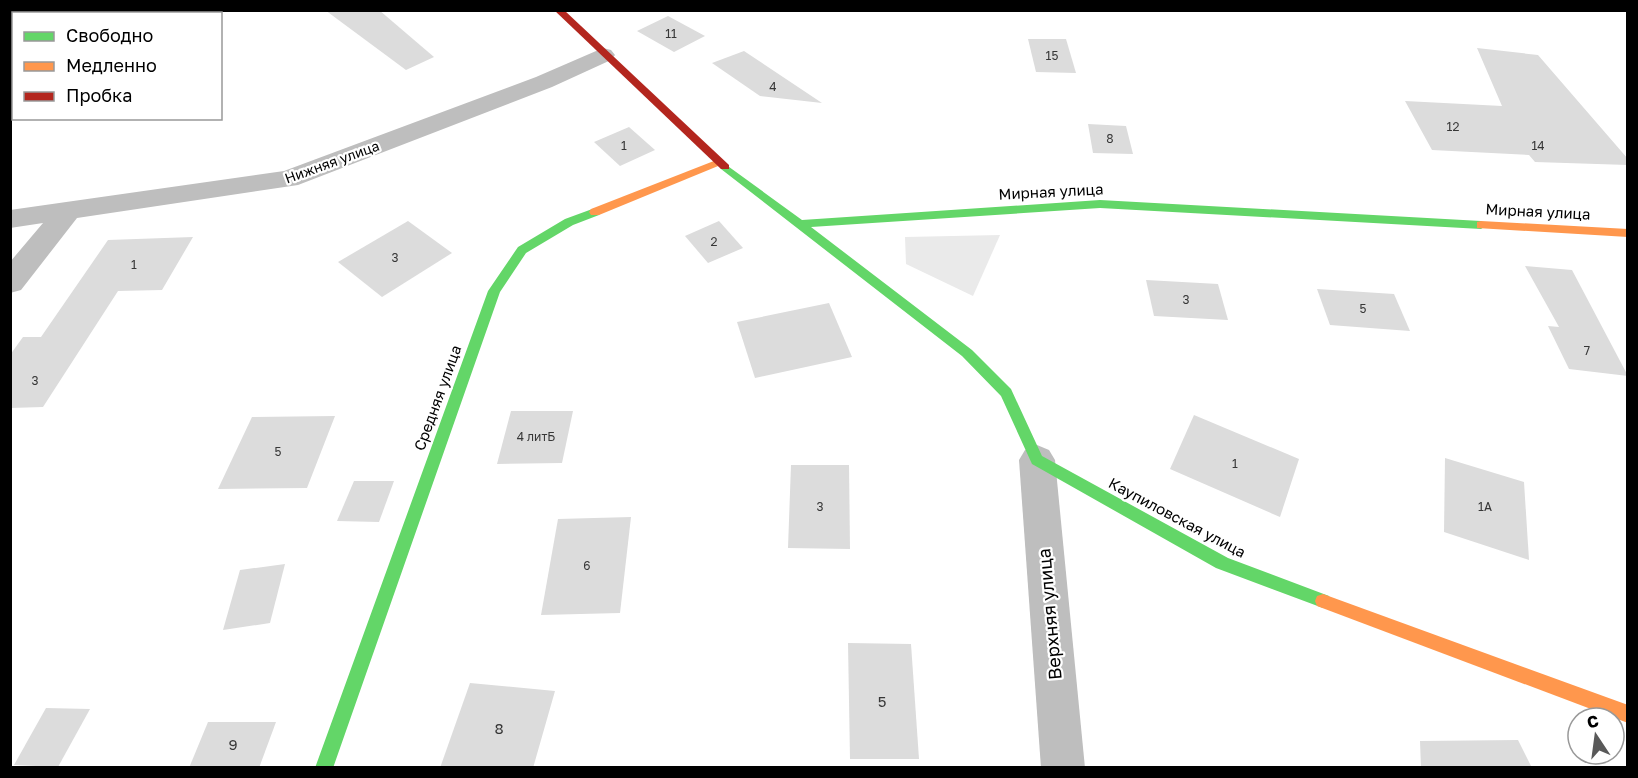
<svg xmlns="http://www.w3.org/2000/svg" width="1638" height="778" font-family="'Golos Text',sans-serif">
	<rect width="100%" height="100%" fill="#fff"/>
	<path fill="#eaeaea" d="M1000,235L973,296L906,264L905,237Z"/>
	<g fill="#dcdcdc">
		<path d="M325,10H379L434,57L406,70Z"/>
		<path d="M668,16L705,36L674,52L637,31Z"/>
		<path d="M1028,39H1066L1076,73L1036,72Z"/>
		<path d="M1477,48L1538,55L1628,159V165L1535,162L1529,155L1432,150L1405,101L1502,106Z"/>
		<path d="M744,51L822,103L760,96L712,63Z"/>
		<path d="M1088,124L1126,126L1133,154L1093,153Z"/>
		<path d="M629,127L655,150L620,166L594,142Z"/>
		<path d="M408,221L452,253L382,297L338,262Z"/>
		<path d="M719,221L743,248L708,263L685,236Z"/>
		<path d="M193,237L162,290L118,291L43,407L10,408V355L23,337H41L108,240Z"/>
		<path d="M1525,266L1572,270L1628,376L1569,369L1548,326L1559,327Z"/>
		<path d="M1146,280L1218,284L1228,320L1154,316Z"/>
		<path d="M1317,289L1394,294L1410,331L1330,325Z"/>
		<path d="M829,303L852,357L755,378L737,322Z"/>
		<path d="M511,411H573L562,463L497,464Z"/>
		<path d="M1194,415L1299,459L1280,517L1170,469Z"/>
		<path d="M335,416L307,488L218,489L252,417Z"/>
		<path d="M1445,458L1524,482L1529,560L1444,532Z"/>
		<path d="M791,465H849L850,549L788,548Z"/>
		<path d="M354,481H394L379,522L337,521Z"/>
		<path d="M631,517L620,613L541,615L558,519Z"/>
		<path d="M285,564L270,623L223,630L240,570Z"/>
		<path d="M848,643L911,644L919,759H850Z"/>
		<path d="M470,683L555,691L533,768H440Z"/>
		<path d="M46,708L90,709L58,767L14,765Z"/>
		<path d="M208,722H276L259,768H189Z"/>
		<path d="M1518,740L1532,768H1421L1420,741Z"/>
	</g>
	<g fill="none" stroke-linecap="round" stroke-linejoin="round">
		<g fill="#bebebe" fill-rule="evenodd">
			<path d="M603,48L611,50L615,55L611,60L552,87L298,185L77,218L21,290L10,293V262L43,223L10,228V210L284,171L536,77Z"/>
			<path d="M1037,445L1049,450L1055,460L1085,768H1041L1019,460L1025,450Z"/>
		</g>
		<g fill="#63d668" fill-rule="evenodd">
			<path d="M725,164L802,220L1100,200L1481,221L1487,225L1481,229L1100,208L811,227L972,350L1011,389L1042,456L1228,558L1329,596L1331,601L1329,606L1323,608L1216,568L1032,464L1001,396L962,356L721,169L720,167Z"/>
			<path d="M595,208L601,212L599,215L573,225L526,253L500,292L333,768H315L488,291L518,247L565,219Z"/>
		</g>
		<g fill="#ff974d" fill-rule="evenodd">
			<path d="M719,159L724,162L723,164L599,215H591L589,212L591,209Z"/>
			<path d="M1481,221L1628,229V237L1477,228V222Z"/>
			<path d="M1323,594L1628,705V723L1317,606L1315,601L1317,596Z"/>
		</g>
		<path fill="#b3261e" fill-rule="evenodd" d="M554,10H564L729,165V169H721Z"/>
	</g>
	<g text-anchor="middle" stroke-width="4.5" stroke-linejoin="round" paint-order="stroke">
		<g font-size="12" fill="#373737">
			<text x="671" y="38">11</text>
			<text x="1052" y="60">15</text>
			<text x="773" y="91">4</text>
			<text x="1453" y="131">12</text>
			<text x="1110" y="143">8</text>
			<text x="624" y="150">1</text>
			<text x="1538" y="150">14</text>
			<text x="714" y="246">2</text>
			<text x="395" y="262">3</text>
			<text x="134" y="269">1</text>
			<text x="1186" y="304">3</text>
			<text x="1363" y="313">5</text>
			<text x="1587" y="355">7</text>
			<text x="35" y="385">3</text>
			<text x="536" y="441">4 литБ</text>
			<text x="278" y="456">5</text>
			<text x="1235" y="468">1</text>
			<text x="820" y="511">3</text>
			<text x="1485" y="511">1А</text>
			<text x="587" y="570">6</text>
		</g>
		<g font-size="14" fill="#000" stroke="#fff">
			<text transform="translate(332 162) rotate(-20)" y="5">Нижняя улица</text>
		</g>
		<g font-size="15" fill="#000" stroke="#fff">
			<text transform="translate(1051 192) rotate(-3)" y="5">Мирная улица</text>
			<text transform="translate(1538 212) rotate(3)" y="5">Мирная улица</text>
			<text transform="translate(438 398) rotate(-70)" y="5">Средняя улица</text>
			<text transform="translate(1177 518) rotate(28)" y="5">Каупиловская улица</text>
		</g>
		<g font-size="15" fill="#373737">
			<text x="882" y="707">5</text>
			<text x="499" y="734">8</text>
			<text x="233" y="750">9</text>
		</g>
		<g font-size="18" fill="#000" stroke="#fff">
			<text transform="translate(1050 614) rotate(-95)" y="6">Верхняя улица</text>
		</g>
	</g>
	<rect width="1638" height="778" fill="none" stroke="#000000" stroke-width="24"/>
	<rect x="12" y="12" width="210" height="108" fill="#ffffff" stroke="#999999" stroke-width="1.5"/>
	<rect x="24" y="32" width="30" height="9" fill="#63d668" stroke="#999999" stroke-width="1.5"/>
	<text x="66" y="42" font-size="18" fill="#000000">Свободно</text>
	<rect x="24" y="62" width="30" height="9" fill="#ff974d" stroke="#999999" stroke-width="1.5"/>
	<text x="66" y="72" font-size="18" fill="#000000">Медленно</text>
	<rect x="24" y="92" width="30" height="9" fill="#b3261e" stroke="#999999" stroke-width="1.5"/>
	<text x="66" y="102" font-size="18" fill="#000000">Пробка</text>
	<g transform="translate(1596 736) rotate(347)"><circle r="28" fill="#ffffff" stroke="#999999" stroke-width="1.5"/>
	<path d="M0-4.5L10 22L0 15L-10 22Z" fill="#595959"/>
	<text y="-9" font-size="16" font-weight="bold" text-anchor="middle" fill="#000000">С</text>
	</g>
</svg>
